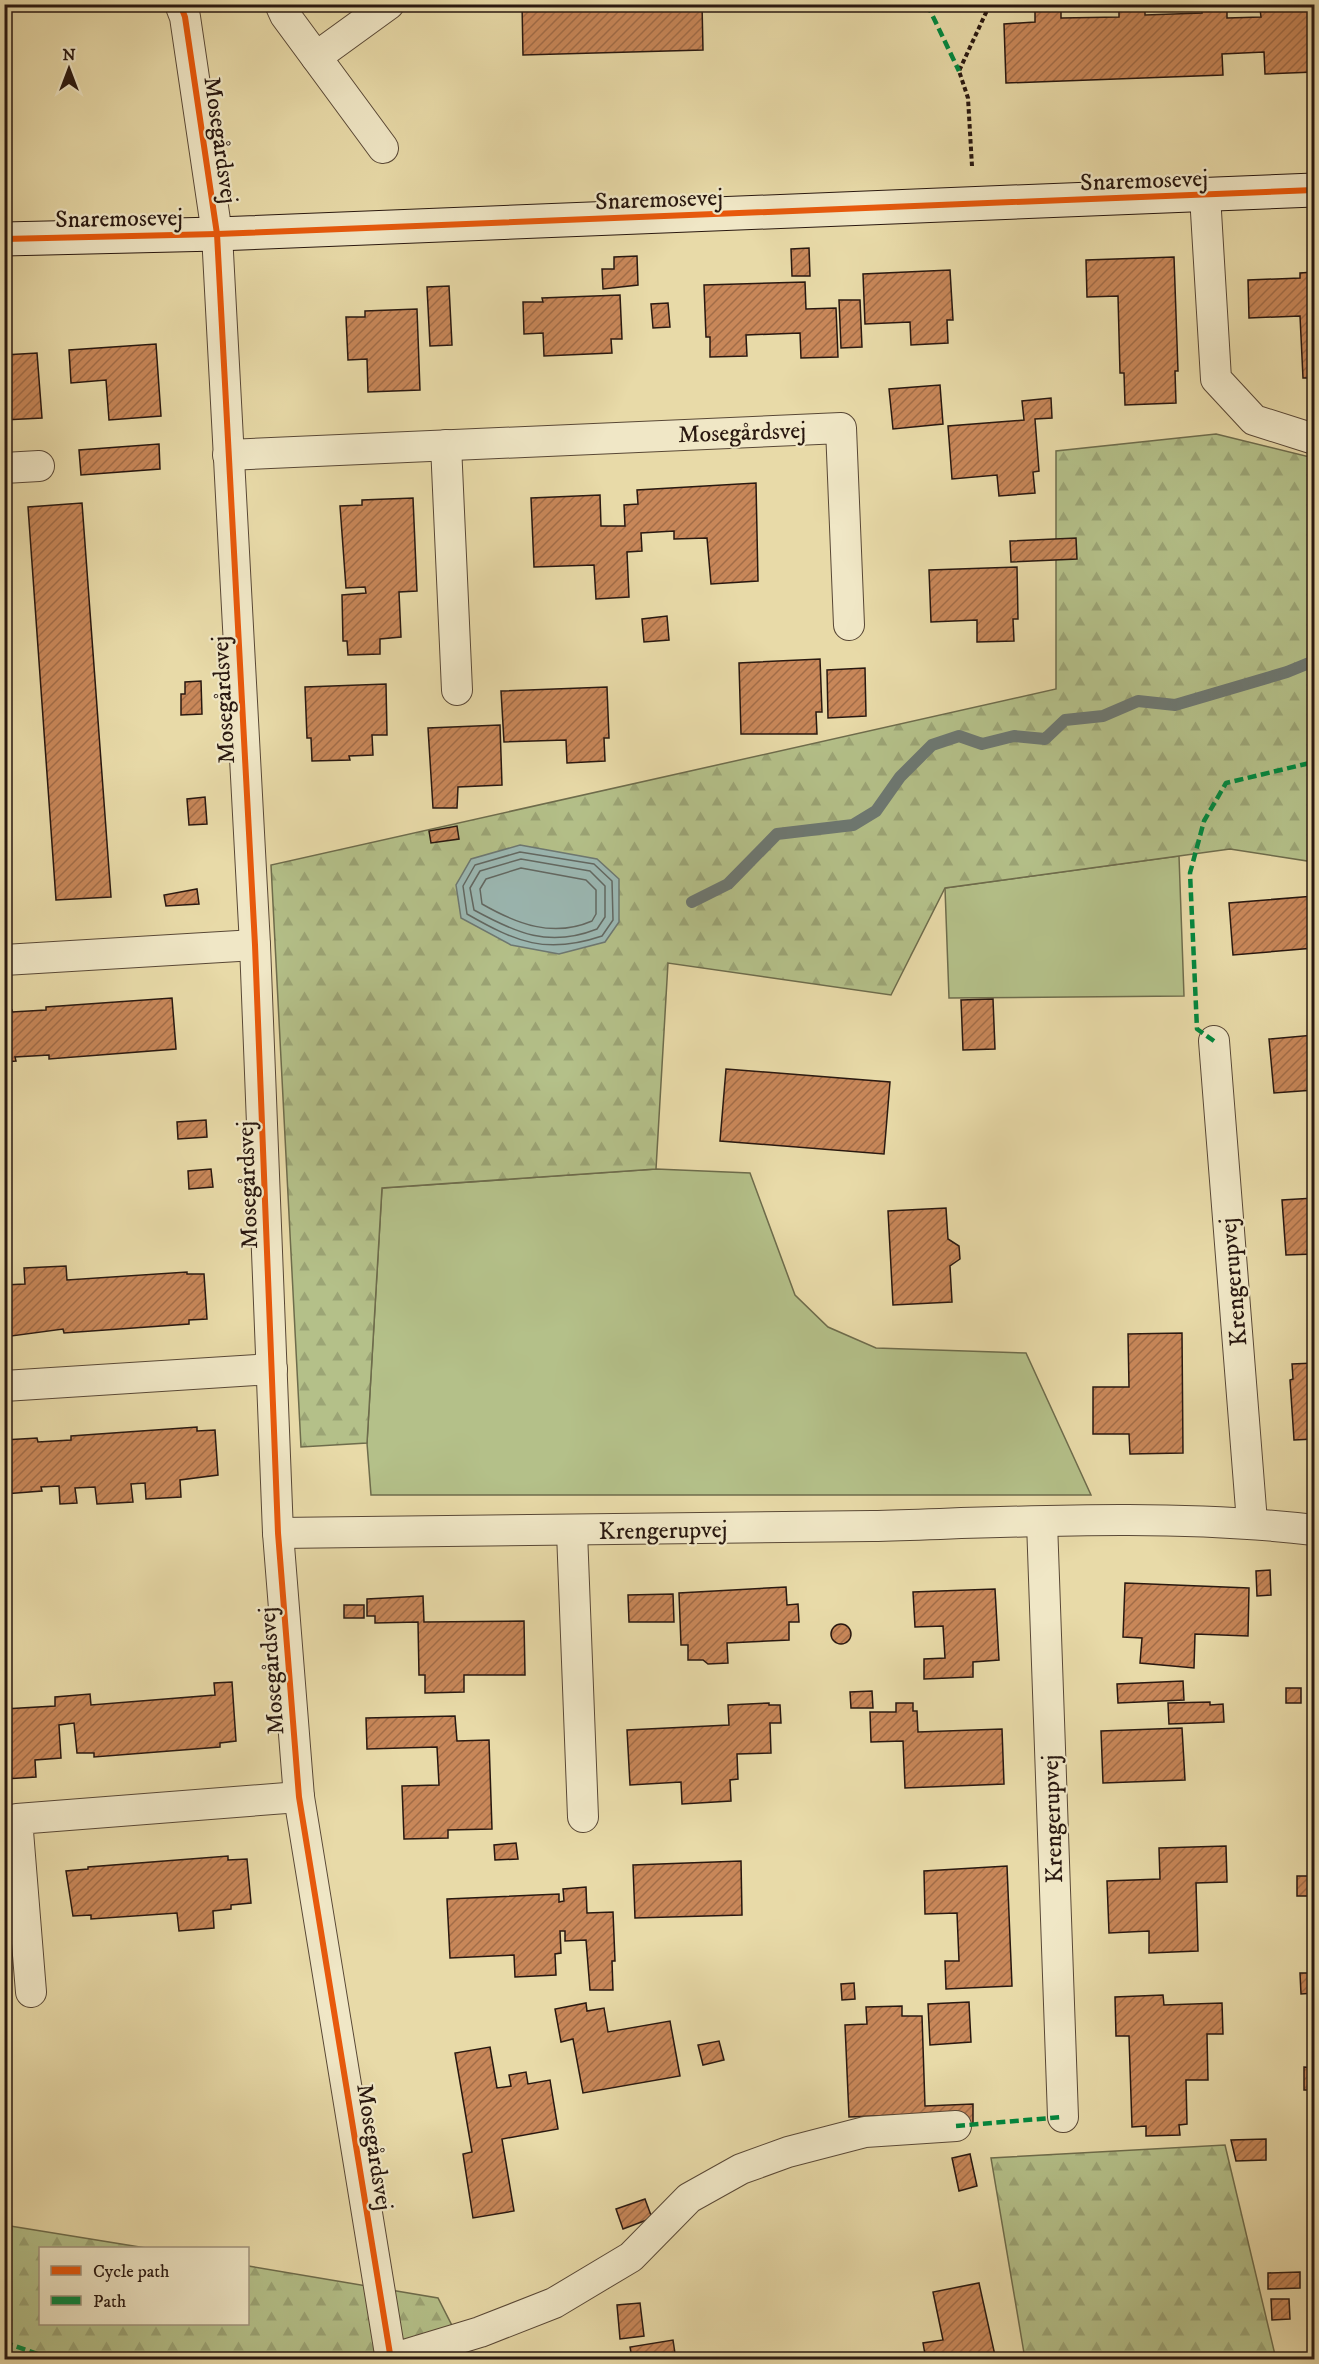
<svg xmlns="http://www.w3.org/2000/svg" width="1319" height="2364" font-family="'IM FELL DW Pica',serif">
	<defs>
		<pattern id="forest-firs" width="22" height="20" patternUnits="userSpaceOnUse" patternTransform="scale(1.5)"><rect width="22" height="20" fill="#b4c089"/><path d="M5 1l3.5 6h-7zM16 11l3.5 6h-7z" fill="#9ba475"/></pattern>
		<pattern id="building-hatch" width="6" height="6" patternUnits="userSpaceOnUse" patternTransform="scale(1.5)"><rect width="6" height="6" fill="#c88759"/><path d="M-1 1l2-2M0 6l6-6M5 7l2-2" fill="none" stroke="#a26d48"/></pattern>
	</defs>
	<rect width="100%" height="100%" fill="#e8daa8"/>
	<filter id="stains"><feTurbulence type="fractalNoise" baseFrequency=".00333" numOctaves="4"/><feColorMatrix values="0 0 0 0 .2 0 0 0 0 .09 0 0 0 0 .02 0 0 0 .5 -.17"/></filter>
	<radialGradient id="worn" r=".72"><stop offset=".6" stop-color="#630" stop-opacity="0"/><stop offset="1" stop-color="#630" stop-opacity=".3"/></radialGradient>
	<g fill="#b4c089" stroke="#6e6c4c" stroke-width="1.5">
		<path d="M1179,856L1184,996L949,998L945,888Z"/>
		<path d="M656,1169L750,1173L795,1295L828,1327L876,1348L1026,1353L1091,1495H371L367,1443L382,1188Z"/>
	</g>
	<g fill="url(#forest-firs)" stroke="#6e6c4c" stroke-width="1.5">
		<path d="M1216,434L1314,458V862L1230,849L945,888L891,995L668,963L656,1169L382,1188L367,1443L301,1447L271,865L1056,689V451Z"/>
		<path d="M1225,2145L1276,2359H1025L991,2158Z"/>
		<path d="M4,2225L146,2248H40V2324H248V2266L438,2298L469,2359H5Z"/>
	</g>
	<path fill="#9bb8b3" stroke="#6d7872" stroke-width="1.5" d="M520,845L597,859L619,879V922L605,942L559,954L511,945L461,918L456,885L471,859Z"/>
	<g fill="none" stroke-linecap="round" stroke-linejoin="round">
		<g stroke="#626862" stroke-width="1.5">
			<path d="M520,852L594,864L612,881L613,920L602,936C546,955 516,942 467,914L463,886L475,865Z"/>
			<path d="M521,859L590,871L605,886V917L597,929C549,948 516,933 474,910L470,888L480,871Z"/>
			<path d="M521,868L586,880L596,890V914L592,921C553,938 517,924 482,904L480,889L486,879Z"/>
		</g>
		<path stroke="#6d7872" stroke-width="12" d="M692,902L728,884L777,834L853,825L876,811L900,777L932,745L959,736L982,744L1014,736L1045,739L1065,720L1103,716L1138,701L1175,705L1287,672L1314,661"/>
	</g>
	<g fill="url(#building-hatch)" stroke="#291810" stroke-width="1.5">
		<path d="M522,4H702L703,50L523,55Z"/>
		<path d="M1145,4V15L1202,13V4H1227V18L1261,17L1260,9L1314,4V72L1265,74L1264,52L1222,54L1223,75L1006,83L1004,24L1035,22V9H1061V18L1119,17V5Z"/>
		<path d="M809,248L810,276H792L791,249Z"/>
		<path d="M637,256L638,285L603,289L602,269H614V257Z"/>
		<path d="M1174,257L1178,371H1175L1176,403L1125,405L1124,373H1120L1118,296L1087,297L1086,260Z"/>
		<path d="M950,270L953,320H947L948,343L911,345L910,322L865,324L863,274Z"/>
		<path d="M1314,272V378H1303L1300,316L1249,318L1248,280L1300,278V273Z"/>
		<path d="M805,282L806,309L836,308L838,357L801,358L800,333L746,335L747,356L710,357V337H706L704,285Z"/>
		<path d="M449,286L452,345L430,346L427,287Z"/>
		<path d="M620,295L622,339H611L612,353L544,356L543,333L524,334L523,302H543L542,298Z"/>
		<path d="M839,300H860L862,347L841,348Z"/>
		<path d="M668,303L670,327L653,328L651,304Z"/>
		<path d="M417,309L420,390L368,392L367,359L348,360L346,317H365V311Z"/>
		<path d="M156,344L161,416L109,420L106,380L71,383L69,350Z"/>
		<path d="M37,353L42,418L4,420V355Z"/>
		<path d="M940,385L943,424L893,429L889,389Z"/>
		<path d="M1051,398L1052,418L1035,419L1039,471L1033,472L1035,493L999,496L997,475L952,479L948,426L1024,420L1022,401Z"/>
		<path d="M159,444L160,469L81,475L79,450Z"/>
		<path d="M756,483L758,581L711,584L707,538L674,539V531L641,533L642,551L627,552L629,597L596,599L594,565L534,567L531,498L600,495L601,526H625L624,505L638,504L637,490Z"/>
		<path d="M413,498L417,591L399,592L401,637L380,639V654L348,655L347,641H343L342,595L366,593L365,587L346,588L340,506L362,505V500Z"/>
		<path d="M82,503L111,897L56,900L28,507Z"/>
		<path d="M1076,538L1077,559L1011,562L1010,541Z"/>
		<path d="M1017,567L1018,619H1013L1014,641L977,642V620L931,622L929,570Z"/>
		<path d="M667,616L669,640L644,642L642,619Z"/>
		<path d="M820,659L822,712H816L817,734H741L739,663Z"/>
		<path d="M865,668L866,716L828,718L827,670Z"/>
		<path d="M201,681L202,714L181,715V694H185V682Z"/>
		<path d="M386,684L387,735H372L373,755L349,756L350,760L312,761L311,738H307L305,687Z"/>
		<path d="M607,687L609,738H604L605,761L567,763L566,740L504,742L501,691Z"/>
		<path d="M500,725L502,785L458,787L457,808H433L428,728Z"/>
		<path d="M205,797L207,824L189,825L187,799Z"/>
		<path d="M457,826L459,839L431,843L429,831Z"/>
		<path d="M197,889L199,904L166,906L164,895Z"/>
		<path d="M1314,896V948L1233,955L1229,903Z"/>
		<path d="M172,998L176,1049L49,1059V1055L15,1057L16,1061L4,1062V1010H12V1012L46,1010V1007Z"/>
		<path d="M993,999L995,1049L963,1050L961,1000Z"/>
		<path d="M1314,1035V1090L1274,1093L1269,1039Z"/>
		<path d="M726,1069L890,1082L884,1154L720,1141Z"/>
		<path d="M206,1120L207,1137L178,1139L177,1122Z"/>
		<path d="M211,1169L213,1187L189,1189L188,1171Z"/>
		<path d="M1314,1198V1254L1286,1255L1282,1200Z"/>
		<path d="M946,1208L948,1239L959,1246L960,1259L950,1266L952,1302L893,1305L888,1211Z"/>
		<path d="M66,1266L67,1280L187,1272V1274H204L207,1319L189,1320V1324L64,1333L63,1329L4,1337V1285L25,1284L24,1268Z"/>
		<path d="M1182,1333L1183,1453L1130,1454L1129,1434H1093V1387H1129L1128,1334Z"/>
		<path d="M1314,1363V1439L1294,1440L1290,1380L1293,1379L1292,1364Z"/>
		<path d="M197,1427V1431L215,1430L218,1475L180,1480L181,1497L146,1499L145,1483L131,1484L133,1502L97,1504L95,1487L75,1488L77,1503L60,1504L59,1486L41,1487L42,1491L4,1494V1440L37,1438L38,1442L71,1440V1436Z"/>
		<path d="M1270,1570L1271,1595L1257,1596L1256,1571Z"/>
		<path d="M1125,1583L1249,1588L1248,1636L1195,1634L1194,1668L1140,1663L1142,1638L1123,1637Z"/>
		<path d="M786,1587L787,1605L798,1604L799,1622H789V1640L727,1643L728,1663L708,1664L703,1660H688V1645H681L679,1593Z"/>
		<path d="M995,1589L999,1660L973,1662V1677L924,1679V1659L945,1658L943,1626L915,1627L913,1592Z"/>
		<path d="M673,1594L674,1622H629L628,1595Z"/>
		<path d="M423,1596L424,1622L524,1621L525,1675H464V1692L425,1693V1675H419L418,1622L375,1623V1616H367V1599Z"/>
		<rect x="344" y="1605" width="20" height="13"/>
		<circle cx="841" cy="1634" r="10"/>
		<path d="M1183,1681L1184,1700L1118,1703L1117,1684Z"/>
		<path d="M232,1682L236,1741L220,1743V1747L94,1757V1753H77L74,1723L59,1725L61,1758L35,1760L36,1777L5,1779L4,1709L55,1706V1697L90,1694L91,1705L215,1695L214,1683Z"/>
		<rect x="1286" y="1688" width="15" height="15"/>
		<path d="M872,1691L873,1708H851L850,1692Z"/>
		<path d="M1210,1702V1705L1223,1704L1224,1722L1169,1724L1168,1703Z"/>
		<path d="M769,1703V1705H780L781,1723H770L771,1753L737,1754L738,1779L730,1780L731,1801L682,1804L681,1782L630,1785L627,1730L729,1725L728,1705Z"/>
		<path d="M896,1703H913V1711H917L918,1732L1002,1729L1004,1784L905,1788L903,1741L871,1742L870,1712H896Z"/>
		<path d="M455,1716L457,1741L489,1740L492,1829L448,1830V1838L404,1839L402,1786L439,1785L437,1747L367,1749L366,1718Z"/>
		<path d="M1182,1728L1185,1780L1103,1783L1101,1731Z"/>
		<path d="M516,1843L518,1859L495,1860L494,1845Z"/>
		<path d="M1226,1846L1227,1882L1196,1883L1198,1951L1149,1953V1931L1109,1933L1107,1881L1160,1879L1159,1848Z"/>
		<path d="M228,1856V1860L247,1859L251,1903L231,1905V1909L213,1911L214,1928L179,1931L177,1913L91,1919V1915L73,1916L66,1871L88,1869V1867Z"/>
		<path d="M741,1861L742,1915L635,1918L633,1865Z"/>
		<path d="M1007,1866L1012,1986L946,1989L945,1961H959L957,1913L925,1914L924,1871Z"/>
		<rect x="1297" y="1876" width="17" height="20"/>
		<path d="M586,1887L587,1913L613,1912L615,1961H612L613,1990H590L586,1940L565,1941V1931H560L561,1953L555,1954L556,1975L515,1977L514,1955L450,1958L447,1899L559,1894V1902L564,1901L563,1889Z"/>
		<path d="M1300,1973H1314V1993L1301,1994Z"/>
		<path d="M854,1983L855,1999L842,2000L841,1984Z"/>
		<path d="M1163,1995L1164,2005L1222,2003L1223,2034H1207L1208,2080H1186L1187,2124L1179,2125L1180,2135L1146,2136V2126L1132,2127L1129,2036H1116L1115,1997Z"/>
		<path d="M969,2002L971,2042L930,2045L928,2004Z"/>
		<path d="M586,2003L587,2011L604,2008L608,2032L670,2021L680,2076L583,2093L573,2039L561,2042L555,2009Z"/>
		<path d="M902,2006V2016H922L925,2106L973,2104V2124L921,2126V2114L849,2117L845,2025L867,2024L866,2007Z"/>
		<path d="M719,2041L724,2060L703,2065L698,2045Z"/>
		<path d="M490,2047L497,2088L511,2086L509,2075L526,2072L528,2084L550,2080L558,2129L502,2139L514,2211L473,2218L463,2154L472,2152L455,2053Z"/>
		<path d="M1304,2067L1314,2068V2090H1304Z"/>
		<path d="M1266,2139V2160L1236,2161L1231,2140Z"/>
		<path d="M970,2154L977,2186L959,2191L952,2158Z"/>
		<path d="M645,2199L652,2218L623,2229L616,2209Z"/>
		<path d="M1300,2272V2288L1268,2289V2273Z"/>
		<path d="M979,2283L996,2360H926L923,2343L943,2340L933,2292Z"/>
		<path d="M1271,2299H1289L1290,2319L1272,2320Z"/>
		<path d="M640,2303L644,2336L620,2339L617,2305Z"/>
		<path d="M673,2340L676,2360H622L632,2358L630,2347Z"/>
	</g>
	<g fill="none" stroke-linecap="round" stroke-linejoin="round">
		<g stroke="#594836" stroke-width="32">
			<g id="street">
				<path d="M180,4L185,17L217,234L255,945L278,1533L299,1797L391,2360"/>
				<path d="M280,4L285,15L383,148"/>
				<path d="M316,57L389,4"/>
				<path d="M1205,195L1216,379L1254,420L1314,439"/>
				<path d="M446,445L457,690"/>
				<path d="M228,455L841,428L849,625"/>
				<path d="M4,468L39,466"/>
				<path d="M4,960L255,945"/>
				<path d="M1214,1041L1252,1522"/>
				<path d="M4,1386L272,1369"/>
				<path d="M1042,1522L1063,2117"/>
				<path d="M572,1532L583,1817"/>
				<path d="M278,1533C476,1532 674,1530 872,1526C1017,1522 1170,1513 1314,1530"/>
				<path d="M31,1992L17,1819L299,1797"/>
				<path d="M391,2359L480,2332L554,2303L631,2257L689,2198L741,2169L788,2152L865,2132L956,2126"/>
			</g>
		</g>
		<g stroke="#291810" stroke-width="35">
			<path id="secondary" d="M4,239L217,234L1314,190"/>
		</g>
		<path stroke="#291810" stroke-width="4" stroke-dasharray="4.5 3" stroke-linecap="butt" d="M972,166L968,98L959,71L990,4"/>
		<use href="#street" stroke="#f0e7c6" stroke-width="30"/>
		<use href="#secondary" stroke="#f0e7c6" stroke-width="33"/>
		<g stroke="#00873e" stroke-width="4.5" stroke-dasharray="9 4.5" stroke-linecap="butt">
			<path d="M927,4L959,71"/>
			<path d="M1214,1041L1197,1029L1190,873L1204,821L1226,783L1314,762"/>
			<path d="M956,2126L1063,2117"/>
			<path d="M4,2342L54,2360"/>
		</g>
		<g stroke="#f0e7c6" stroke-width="10">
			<g id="cycleway">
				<path d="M180,4L185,17L217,234L255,945L278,1533L299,1797L391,2360"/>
				<path d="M4,239L217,234L1314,190"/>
			</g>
		</g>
		<use href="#cycleway" stroke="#e8590c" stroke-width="6"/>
	</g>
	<g text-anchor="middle" stroke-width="4.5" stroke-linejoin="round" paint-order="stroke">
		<g font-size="24" fill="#291810" stroke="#f0e7c6">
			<text transform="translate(221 140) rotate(82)" y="8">Mosegårdsvej</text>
			<text transform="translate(1144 180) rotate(-2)" y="8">Snaremosevej</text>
			<text transform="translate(659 199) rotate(-2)" y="8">Snaremosevej</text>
			<text transform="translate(119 218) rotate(-1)" y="8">Snaremosevej</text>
			<text transform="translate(742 432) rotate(-2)" y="8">Mosegårdsvej</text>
			<text transform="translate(223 700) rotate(-93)" y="8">Mosegårdsvej</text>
			<text transform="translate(247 1185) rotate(-92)" y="8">Mosegårdsvej</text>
			<text transform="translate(1233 1282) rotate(-95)" y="8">Krengerupvej</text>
			<text transform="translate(663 1530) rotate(-1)" y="8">Krengerupvej</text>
			<text transform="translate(271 1671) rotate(-94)" y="8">Mosegårdsvej</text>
			<text transform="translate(1052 1819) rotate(-92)" y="8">Krengerupvej</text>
			<text transform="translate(375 2147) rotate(81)" y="8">Mosegårdsvej</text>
		</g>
	</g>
	<rect width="1319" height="2364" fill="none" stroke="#e8daa8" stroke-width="24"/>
	<rect x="6" y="6" width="1307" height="2352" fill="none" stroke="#291810" stroke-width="3"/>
	<rect x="12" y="12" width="1295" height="2340" fill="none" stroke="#291810" stroke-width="1.5"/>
	<rect x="39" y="2247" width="210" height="78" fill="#f0e7c6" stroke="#a0947d" stroke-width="1.5"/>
	<rect x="51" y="2266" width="30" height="9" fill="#e8590c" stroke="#a0947d" stroke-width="1.5"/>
	<text x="93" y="2277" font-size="18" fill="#291810">Cycle path</text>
	<rect x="51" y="2296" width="30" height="9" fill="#00873e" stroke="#a0947d" stroke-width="1.5"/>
	<text x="93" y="2307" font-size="18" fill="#291810">Path</text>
	<g transform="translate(69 69)" stroke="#f0e7c6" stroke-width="4.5" paint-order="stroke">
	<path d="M0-4.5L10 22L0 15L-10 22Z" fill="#291810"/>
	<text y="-9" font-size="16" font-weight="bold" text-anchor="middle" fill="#291810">N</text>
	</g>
	<rect width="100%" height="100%" filter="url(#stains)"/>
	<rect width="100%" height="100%" fill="url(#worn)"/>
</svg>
